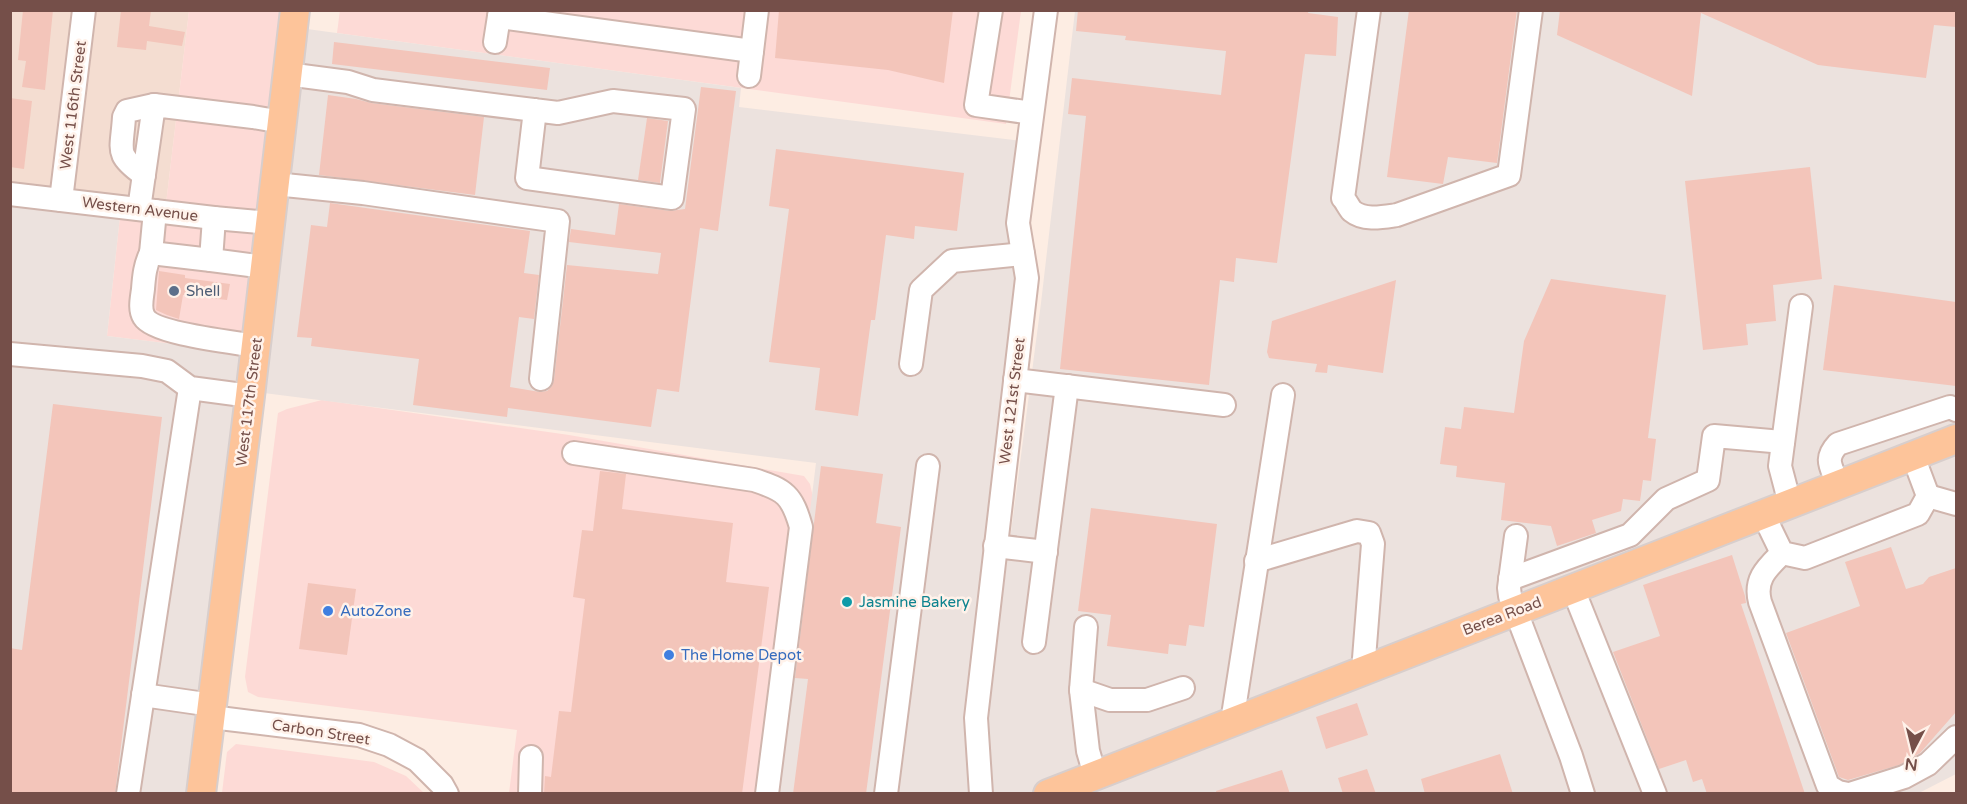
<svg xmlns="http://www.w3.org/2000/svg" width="1967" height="804" font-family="'Varela Round',sans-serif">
	<rect width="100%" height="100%" fill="#fdede3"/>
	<path fill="#f4ddd1" d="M11,11H189L165,212L11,194Z"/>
	<g fill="#fddad6">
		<path d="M340,10L1021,11L1006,124L337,33Z"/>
		<path d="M189,11H295L255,354L107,336L121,207L165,212Z"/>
		<path d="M322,400L569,435L804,476L810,484L813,497L776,793H509L517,730L258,697L248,692L245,677L278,413L287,409Z"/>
		<path d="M236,744L374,762L406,776L424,793H222L227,752Z"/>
	</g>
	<g fill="#ece2de">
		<path d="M1075,11H1956V774L1917,794L775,793L816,463L256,392L307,29L741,88L739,107L1022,141L1019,280L968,680L965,721L987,715L1041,303Z"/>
		<path d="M11,194L121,207L107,336L255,354L201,793L11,794Z"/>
	</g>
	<g fill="#f3c5ba">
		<path d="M23,10H53L45,90L22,87L26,61L18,60Z"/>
		<path d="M121,10H151L149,26L185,32L182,46L147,41L146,50L117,47Z"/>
		<path d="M779,10H953L944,83L888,70L775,58Z"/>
		<path d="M1078,10H1309L1308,13L1338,17L1336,56L1305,54L1277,263L1236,258L1234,282L1220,280L1209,385L1060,369L1086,116L1068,114L1072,78L1221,95L1226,51L1125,40L1126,36L1076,31Z"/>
		<path d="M1409,10H1517L1497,163L1448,157L1443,184L1387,177Z"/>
		<path d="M1560,10H1956V27L1934,25L1926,78L1818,65L1701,13L1692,96L1557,35Z"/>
		<path d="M334,42L550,68L547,90L332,64Z"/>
		<path d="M701,87L736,91L718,231L700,228L679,392L657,389L651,427L508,408L507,417L413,405L419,359L311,346L312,338L297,337L311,225L327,227L330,203L530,231L524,273L539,275L534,319L519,317L510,387L540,392L547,391L552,386L554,380L567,265L658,274L661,253L569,242L571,229L615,235L619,204L670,211L685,209Z"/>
		<path d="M328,95L356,99L371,103L484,117L475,195L319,175Z"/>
		<path d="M10,98L32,101L24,169L10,167Z"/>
		<path d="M647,118L668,121L660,183L638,180Z"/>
		<path d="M776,149L964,173L957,231L915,226L914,239L886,235L875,320H871L858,416L815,410L820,368L769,362L789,209L769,206Z"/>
		<path d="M1810,167L1822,279L1773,285L1776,321L1746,324L1748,345L1703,350L1685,181Z"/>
		<path d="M159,271L185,275V278L230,284L227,300L183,295L179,319L167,315L156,310Z"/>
		<path d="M1551,279L1666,295L1648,438L1656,439L1651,481L1643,480L1640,501L1623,499L1621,511L1592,520L1596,533L1557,546L1551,526L1501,520L1505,483L1456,477L1457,466L1440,464L1445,427L1461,429L1464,407L1514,413L1524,341Z"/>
		<path d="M1396,280L1383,373L1328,365L1327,373L1315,372L1317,364L1269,358L1267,352L1272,321Z"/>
		<path d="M1834,285L1956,302V386L1823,370Z"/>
		<path d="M53,404L162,417L115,794H10V648L22,650Z"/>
		<path d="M821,466L883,474L876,523L901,527L866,794H793L808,679L795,678Z"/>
		<path d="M600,471L626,474L622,509L733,523L726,582L769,587L742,794H544L545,776L551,777L559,711L571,712L585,599L573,597L582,530L593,531Z"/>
		<path d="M1091,508L1217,524L1204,627L1189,625L1186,646L1169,644L1168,654L1107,646L1111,615L1078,611Z"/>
		<path d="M1891,547L1906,589L1923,584L1929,577L1956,568V712L1920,753L1899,765L1848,780L1839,777L1786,633L1860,606L1845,562Z"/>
		<path d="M1732,555L1745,596L1746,603L1741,604L1805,794H1707L1702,779L1693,782L1686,760L1659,769L1613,652L1660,636L1643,585Z"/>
		<path d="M308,583L356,589L347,655L299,649Z"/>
		<path d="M1357,703L1368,735L1326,749L1316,717Z"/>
		<path d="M1500,754L1513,794H1425L1421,779Z"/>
		<path d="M1367,769L1376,794H1343L1338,778Z"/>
		<path d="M1282,770L1290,794H1217L1216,791Z"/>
	</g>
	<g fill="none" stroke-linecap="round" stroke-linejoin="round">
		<g stroke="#d0b5ad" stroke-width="26">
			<g id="minor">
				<path d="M991,10L976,105L1032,113"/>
				<path d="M1369,10L1343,198C1346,201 1349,208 1352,211C1364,221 1383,217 1397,215L1509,175L1531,10"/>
				<path d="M499,17L752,51"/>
				<path d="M495,42L500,10"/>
				<path d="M287,74L348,82L373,90L558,113L613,101L684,109L672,198L527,178L535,110"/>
				<path d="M749,76L757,10"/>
				<path d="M144,175C114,154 122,151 124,117L127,111L154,105"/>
				<path d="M275,184L363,193L558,221L541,379"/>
				<path d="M10,194L214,218L271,223"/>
				<path d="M61,200L84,10"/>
				<path d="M139,209L154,105L253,117L282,122"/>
				<path d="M155,211L151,253L211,260L214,218"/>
				<path d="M151,253C145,265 144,276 143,289C142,298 139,309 144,317C154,334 234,342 256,346"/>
				<path d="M211,260L265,267"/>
				<path d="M10,354L142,366L167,371L190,388L250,396"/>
				<path d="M911,364L921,290L952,261L1023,254"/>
				<path d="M1015,380L1224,405"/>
				<path d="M574,453L754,480C785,490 792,495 801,527L767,794"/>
				<path d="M1838,485C1832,467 1823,460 1838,444L1950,407L1956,410"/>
				<path d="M1928,496L1956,504"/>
				<path d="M1790,504L1780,466L1801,306"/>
				<path d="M1763,514L1782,553L1805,558L1918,514L1928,496L1913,456"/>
				<path d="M1516,536L1509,588L1510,596L1571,756L1583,794"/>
				<path d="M995,546L1046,552"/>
				<path d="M1782,553C1767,568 1754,579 1760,602L1828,786L1838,792L1848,794"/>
				<path d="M1256,561L1357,531L1369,533L1373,544L1363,671"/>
				<path d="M1510,579L1630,535L1666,499L1708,480L1714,436L1783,442"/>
				<path d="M1573,589L1655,794"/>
				<path d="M1086,627L1081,690L1088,751L1095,775"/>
				<path d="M1034,642L1067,386"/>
				<path d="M1081,690L1110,700H1147L1183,688"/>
				<path d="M143,695L212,705"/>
				<path d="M211,717L359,735L389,745L417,760L442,785L447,794"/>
				<path d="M1232,722L1283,395"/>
				<path d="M128,794L190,388"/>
				<path d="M530,794L531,757"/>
				<path d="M886,794L928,466"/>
				<path d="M981,794L976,718L1027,278L1018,223L1046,10"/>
				<path d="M1850,794L1904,777L1928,764L1956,737"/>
			</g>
		</g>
		<g stroke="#d8cecc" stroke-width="32">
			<g id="major">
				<path d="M201,794L250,396L295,10"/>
				<path d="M1048,794L1956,439"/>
			</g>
		</g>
		<use href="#minor" stroke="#fff" stroke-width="22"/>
		<use href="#major" stroke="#fdc49a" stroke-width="28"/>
	</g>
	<circle fill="#5c6f8a" stroke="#fff2ea" stroke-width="2" cx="174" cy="291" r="6"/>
	<circle fill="#0f9aa8" stroke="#fff2ea" stroke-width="2" cx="847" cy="602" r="6"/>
	<g fill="#3f7fe0" stroke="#fff2ea" stroke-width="2">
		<circle cx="328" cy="611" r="6"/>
		<circle cx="669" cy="655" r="6"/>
	</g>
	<g text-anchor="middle" stroke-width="5" stroke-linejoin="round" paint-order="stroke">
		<g font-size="15" fill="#754f49" stroke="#fff2ea">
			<text transform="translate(73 105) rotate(-83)" y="5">West 116th Street</text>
			<text transform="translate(140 209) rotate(7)" y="5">Western Avenue</text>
			<text transform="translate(1012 401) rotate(-83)" y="5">West 121st Street</text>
			<text transform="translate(249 402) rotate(-83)" y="5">West 117th Street</text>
			<text transform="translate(1502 616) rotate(-21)" y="5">Berea Road</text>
			<text transform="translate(321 732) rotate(9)" y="5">Carbon Street</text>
		</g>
		<g font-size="15" fill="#4e5e75" stroke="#fff2ea" text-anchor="start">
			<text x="186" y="296">Shell</text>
		</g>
		<g font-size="15" fill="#0d838f" stroke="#fff2ea" text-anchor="start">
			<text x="859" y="607">Jasmine Bakery</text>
		</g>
		<g font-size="15" fill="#366cbe" stroke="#fff2ea" text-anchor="start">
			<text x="340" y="616">AutoZone</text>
			<text x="681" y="660">The Home Depot</text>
		</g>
	</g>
	<rect width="1967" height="804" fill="none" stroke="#754f49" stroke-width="24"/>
	<g transform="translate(1913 750) rotate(187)" stroke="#fff2ea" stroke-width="4.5" paint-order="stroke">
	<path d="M0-4.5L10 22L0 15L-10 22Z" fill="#754f49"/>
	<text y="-9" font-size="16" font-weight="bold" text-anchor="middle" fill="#754f49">N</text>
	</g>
</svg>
